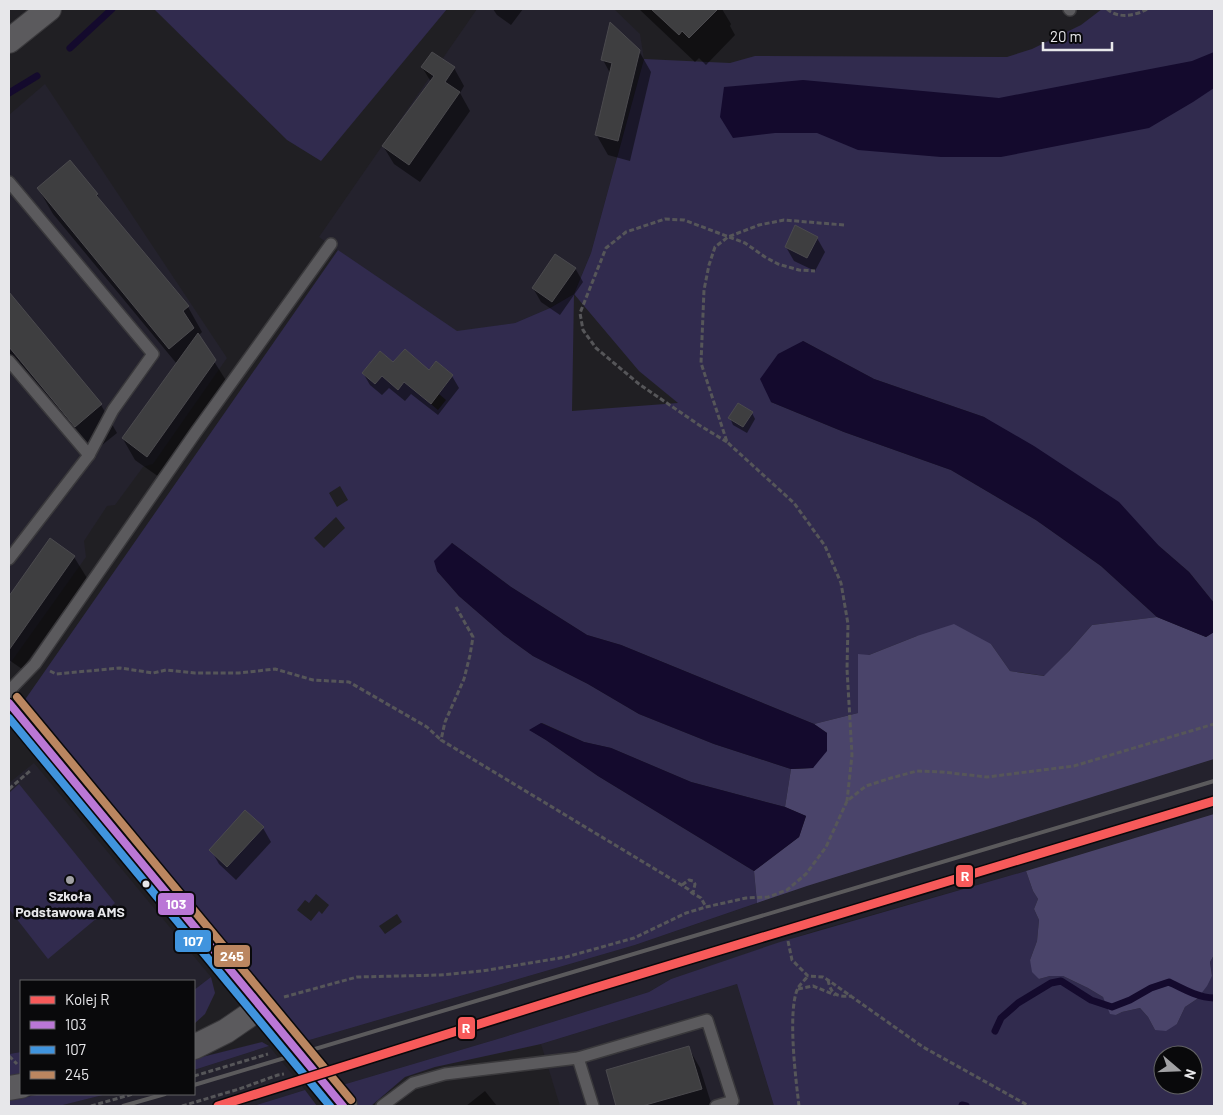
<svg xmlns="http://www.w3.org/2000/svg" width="1223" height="1115" font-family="Barlow,sans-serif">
	<rect width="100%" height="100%" fill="#201f23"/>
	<g fill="#24222d">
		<path d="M477,9H614L640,34L644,59L591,253L574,294L550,308L515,323L457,332L412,303L319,237Z"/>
		<path d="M45,84L227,358L153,464L143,467L115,505L107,506L84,541L86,557L9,665V115Z"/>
		<path d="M1214,759V814L1026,871L815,931L671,979L649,992L501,1038L339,1086L306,1041L635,945L807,886Z"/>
		<path d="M34,763L211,977L194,990V981H21V1052L9,1054V783Z"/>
		<path d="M737,984L774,1106H560L541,1044Z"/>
		<path d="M269,1046L305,1090L253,1106H59L107,1094H194V1070Z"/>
	</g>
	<g fill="#312b4e" fill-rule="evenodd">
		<path d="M154,9H447L321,161L287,140Z"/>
		<path d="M1102,9H1214V603L1189,572L1159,546L984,417L874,379L803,341L771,402L844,432L951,470L1036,520L1101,566L1157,617L1092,625L1069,651L1045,676L1010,671L991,644L917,636L869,655L858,713L814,724L621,645L587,635L511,587L452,543L437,571L459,596L504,635L533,656L588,684L639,714L714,744L791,769L785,807L691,782L611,748L584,742L542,723L530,730L546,740L598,776L754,871L757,903L635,945L306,1041L22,704L338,250L457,331L515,323L550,308L574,294L591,253L644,59L730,63L755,56L1007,57L1032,49L1081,25ZM574,294L639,371L678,403L572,411ZM405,349L420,362L398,389L382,376L375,384L362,373L380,351L393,362ZM436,361L453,375L439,394L446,400L438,410L413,389ZM340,486L348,500L337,507L329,493ZM336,517L345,528L324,548L314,538ZM316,894L329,905L322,914L319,911L311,921L297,910L305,900L309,903ZM397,914L402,922L385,934L379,926Z"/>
		<path d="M19,784L115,903L48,959L9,909V793Z"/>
		<path d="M1026,871L1033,891L1038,899L1034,909L1039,920L1037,941L1030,960L1039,979L1050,976H1063L1088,988L1103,997L1116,1015L1122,1012L1140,1008L1148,1017L1155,1030L1177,1024L1185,1007L1197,999L1212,976L1210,962L1214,955V1106H774L737,984L541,1044L435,1067L405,1077L371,1106H358L339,1086L501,1038L649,992L671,979L780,942ZM1163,1055H1193V1085H1163Z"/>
		<path d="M211,977L215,993L205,1014L194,1024V990Z"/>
		<path d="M262,1042L269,1046L194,1070V1059Z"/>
		<path d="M21,1052V1078L9,1080V1054Z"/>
		<path d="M305,1090L317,1106H253Z"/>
		<path d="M42,1094H107L59,1106H9V1100Z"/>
	</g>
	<g fill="#4a446a">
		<path d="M1157,617L1206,637L1214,632V759L807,886L757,903L754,871L799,837L806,816L785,807L791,769L813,768L827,733L814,724L858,713V654L869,655L917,636L954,624L991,644L1010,671L1044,676L1069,651L1092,625Z"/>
		<path d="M1214,814V955L1210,962L1212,976L1207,986L1197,999L1185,1007L1177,1024L1166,1031L1155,1030L1148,1017L1140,1008L1122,1012L1116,1015L1110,1014L1103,997L1088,988L1063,976H1050L1039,979L1032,972L1030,960L1037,941L1039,920L1034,909L1038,899L1033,891L1026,871Z"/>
	</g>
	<g fill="#140a2d">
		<path d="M1214,52V88L1193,102L1149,128L1001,157H941L858,150L817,133H775L733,138L720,117L724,87L803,80L999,98L1192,61Z"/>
		<path d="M803,341L874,379L984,417L1034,446L1119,502L1159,546L1189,572L1214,603V632L1206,637L1157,617L1101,566L1036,520L951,470L844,432L771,402L760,379L778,354Z"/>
		<path d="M452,543L511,587L587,635L621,645L814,724L827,733V751L813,768L791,769L714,744L639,714L588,684L533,656L504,635L459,596L437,571L434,561Z"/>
		<path d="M541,723L584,742L611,748L691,782L785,807L806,816L799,837L754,871L598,776L546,740L529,730Z"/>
	</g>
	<g fill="#0007">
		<path d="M493,9H523L511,25L497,15Z"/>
		<path d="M639,9H722L731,24L730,26L735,35L706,65L699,58L695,62Z"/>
		<path d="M639,51L651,72L630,161L608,155L596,134L610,73L603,60Z"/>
		<path d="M422,67L454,68L464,86L460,93L470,111L420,182L394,164L383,146L431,82Z"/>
		<path d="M38,188L97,194L102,204L188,307L202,332L198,336L227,382L159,477L135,460L123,439L177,364L53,214Z"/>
		<path d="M817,238L825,252L815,271L794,261L786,247Z"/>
		<path d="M575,268L583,282L560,315L541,302L533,288Z"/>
		<path d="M9,294L101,405L117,433L92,453L9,353Z"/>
		<path d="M436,363L452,376L459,388L438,415L411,394L405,401L389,388L382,395L370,385L363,373L394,364L429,372Z"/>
		<path d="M752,413L755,419L747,433L733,425L730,418Z"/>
		<path d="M50,540L74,557L87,578L22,669L9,660V598Z"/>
		<path d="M245,812L263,828L271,842L236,880L219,864L211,850Z"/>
		<path d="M688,1047L700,1068L712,1106H618L607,1071Z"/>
		<path d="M485,1091L497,1106H466Z"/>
	</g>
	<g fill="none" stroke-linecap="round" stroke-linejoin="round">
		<g stroke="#140a2d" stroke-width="7">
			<path d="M70,48L112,9"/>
			<path d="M9,93L37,76"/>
			<path d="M995,1031L1001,1018L1018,1003L1051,983L1061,981L1091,1000L1112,1007L1130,1000L1151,988L1169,982C1183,989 1199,998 1214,998"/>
			<path d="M962,1105L966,1106"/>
		</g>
	</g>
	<g fill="#3e3e40" stroke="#4b4a4e">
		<path d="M651,9H718L689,38L682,31L679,35Z"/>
		<path d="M610,22L640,50L618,141L595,135L612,63L601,60Z"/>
		<path d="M432,52L455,67L445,82L460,92L409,165L382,146L434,76L421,67Z"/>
		<path d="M70,160L98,194L96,195L189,306L183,311L194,328L169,349L37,188Z"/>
		<path d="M795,225L818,237L807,258L785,247Z"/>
		<path d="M555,254L576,268L552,302L532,288Z"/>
		<path d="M9,292L102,404L75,427L9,347Z"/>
		<path d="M198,333L216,360L147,457L122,438Z"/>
		<path d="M405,349L429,370L436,361L453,375L431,404L404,382L398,390L382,376L375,384L362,373L380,351L393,362Z"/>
		<path d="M738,403L753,412L743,427L728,418Z"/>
		<path d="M50,538L75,556L9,650V596Z"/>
		<path d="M245,810L264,827L227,867L209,850Z"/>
		<path d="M689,1046L702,1089L642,1106H616L606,1070Z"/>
	</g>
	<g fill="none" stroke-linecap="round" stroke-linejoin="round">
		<g stroke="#3a393c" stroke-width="14">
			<g id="service">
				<path d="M1069,9L1070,10"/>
				<path d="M9,182L153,354L113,410L89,455"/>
				<path d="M9,361L89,455L9,559"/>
				<path d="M9,691L35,664L196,432L331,244"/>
				<path d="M578,1058L593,1106"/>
				<path d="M382,1106L413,1083L445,1074L578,1058L707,1020L733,1101L716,1106"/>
			</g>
		</g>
		<g stroke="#3a393c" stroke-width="26">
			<g id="minor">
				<path d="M9,41L49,9"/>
				<path d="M194,1047L226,1031L261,1007"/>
				<path d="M9,1088L21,1086"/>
			</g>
		</g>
		<g stroke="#3a393c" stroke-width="30">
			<path id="tertiary" d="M9,703L343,1106"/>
		</g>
		<g stroke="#565659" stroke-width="3" stroke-dasharray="5 2.5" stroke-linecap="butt">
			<path d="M1107,9C1118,19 1135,16 1147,9"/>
			<path d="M844,225L784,220L759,225L728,237L715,247L709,265L704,290L701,363L727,442L794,503L825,546L841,583L848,624L847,669L852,755L847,801"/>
			<path d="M727,442L699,425L639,384L596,348L583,330L580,313L606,248L626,232L665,219L684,220L745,243L765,257L778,264L799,270L815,271"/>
			<path d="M456,607L473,637L470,655L464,679L445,722L441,740L688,889L692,893L701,898L706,907"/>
			<path d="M50,671L56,674L120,668L153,673L166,670L195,673H239L275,669L313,680L349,682L427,727L441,740"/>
			<path d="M9,789L31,770"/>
			<path d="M682,885L689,880L693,881L695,884L693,893"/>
			<path d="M788,941L792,960L808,976L823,977L828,980L923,1047L1029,1106"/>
			<path d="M828,980C831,995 837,997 852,996"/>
			<path d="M798,989L813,986L835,995"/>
			<path d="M284,997L357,977L440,975L482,971L566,957L634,938L686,913L706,907L746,898L768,897L787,890L806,874L826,847L847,801L866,786L891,778L917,771L942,772L987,777L1074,766L1214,724"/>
			<path d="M9,1056L17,1064"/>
			<path d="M194,1076L268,1054"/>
			<path d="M91,1106L133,1094"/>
			<path d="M182,1106L239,1089L278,1075L284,1074"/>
			<path d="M799,1106C796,1081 787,1010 798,988C800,984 805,980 808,976"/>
		</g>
		<use href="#service" stroke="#5b5a5d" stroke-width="11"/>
		<use href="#minor" stroke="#5b5a5d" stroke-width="24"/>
		<use href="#tertiary" stroke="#5b5a5d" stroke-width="28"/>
		<g stroke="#5b5a5c" stroke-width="4">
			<path d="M194,1085L1214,781"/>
			<path d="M123,1106L165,1094"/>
		</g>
		<g stroke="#09090b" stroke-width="11">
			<path id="bus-1" d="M9,703L343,1106"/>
		</g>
		<g stroke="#09090b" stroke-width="11">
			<path id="bus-2" d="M9,718L330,1106"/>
		</g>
		<g stroke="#09090b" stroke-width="11">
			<path id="bus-3" d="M17,697L351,1100"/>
		</g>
		<use href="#bus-1" stroke="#ba77d6" stroke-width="8"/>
		<use href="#bus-2" stroke="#4094de" stroke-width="8"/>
		<use href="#bus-3" stroke="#bb8660" stroke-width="8"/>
		<g stroke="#09090b" stroke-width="12">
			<path id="rail-1" d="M218,1106L591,989L1214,801"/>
		</g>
		<use href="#rail-1" stroke="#f75a5a" stroke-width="9"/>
	</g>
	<circle fill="#a1a1a4" stroke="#09090b" stroke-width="2" cx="70" cy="880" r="5"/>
	<circle fill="#e7e7ea" stroke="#09090b" stroke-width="2" cx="146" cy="884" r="4.5"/>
	<g text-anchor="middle" stroke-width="5" stroke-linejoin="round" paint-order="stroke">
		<g font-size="14" font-weight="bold" fill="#e7e7ea" stroke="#09090b">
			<text x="70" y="901">Szkoła<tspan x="70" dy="16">Podstawowa AMS</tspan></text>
		</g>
	</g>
	<g stroke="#09090b" stroke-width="2">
		<rect x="955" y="864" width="19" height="24" rx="5" fill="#f75a5a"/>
		<rect x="157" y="892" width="38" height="24" rx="5" fill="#ba77d6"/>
		<rect x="174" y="929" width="38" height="24" rx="5" fill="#4094de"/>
		<rect x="213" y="944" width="38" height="24" rx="5" fill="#bb8660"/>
		<rect x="457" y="1016" width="19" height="24" rx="5" fill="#f75a5a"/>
	</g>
	<g font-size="14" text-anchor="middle" font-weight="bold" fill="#fff">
		<text x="965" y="881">R</text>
		<text x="176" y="909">103</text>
		<text x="193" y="946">107</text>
		<text x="232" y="961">245</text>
		<text x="466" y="1033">R</text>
	</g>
	<rect width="1223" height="1115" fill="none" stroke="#e7e7ea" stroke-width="20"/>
	<rect x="20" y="980" width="175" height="115" fill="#09090b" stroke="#626264"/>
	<rect x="30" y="996" width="25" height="8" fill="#f75a5a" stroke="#626264"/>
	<text x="65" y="1005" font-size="15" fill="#e7e7ea">Kolej R</text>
	<rect x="30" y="1021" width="25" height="8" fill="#ba77d6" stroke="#626264"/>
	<text x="65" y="1030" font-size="15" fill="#e7e7ea">103</text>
	<rect x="30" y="1046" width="25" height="8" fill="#4094de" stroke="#626264"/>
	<text x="65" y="1055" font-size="15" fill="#e7e7ea">107</text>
	<rect x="30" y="1071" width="25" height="8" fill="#bb8660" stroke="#626264"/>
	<text x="65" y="1080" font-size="15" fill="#e7e7ea">245</text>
	<g transform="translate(1178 1070) rotate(109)"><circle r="24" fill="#09090b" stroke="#626264"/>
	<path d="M0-4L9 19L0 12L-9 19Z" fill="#a1a1a4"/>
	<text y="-8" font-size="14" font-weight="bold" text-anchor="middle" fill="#e7e7ea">N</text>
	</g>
	<path d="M1043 42v8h69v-8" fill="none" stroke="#e7e7ea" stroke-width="2.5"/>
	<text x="1050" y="42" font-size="15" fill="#e7e7ea" stroke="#09090b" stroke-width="4" paint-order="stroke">20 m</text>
</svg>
